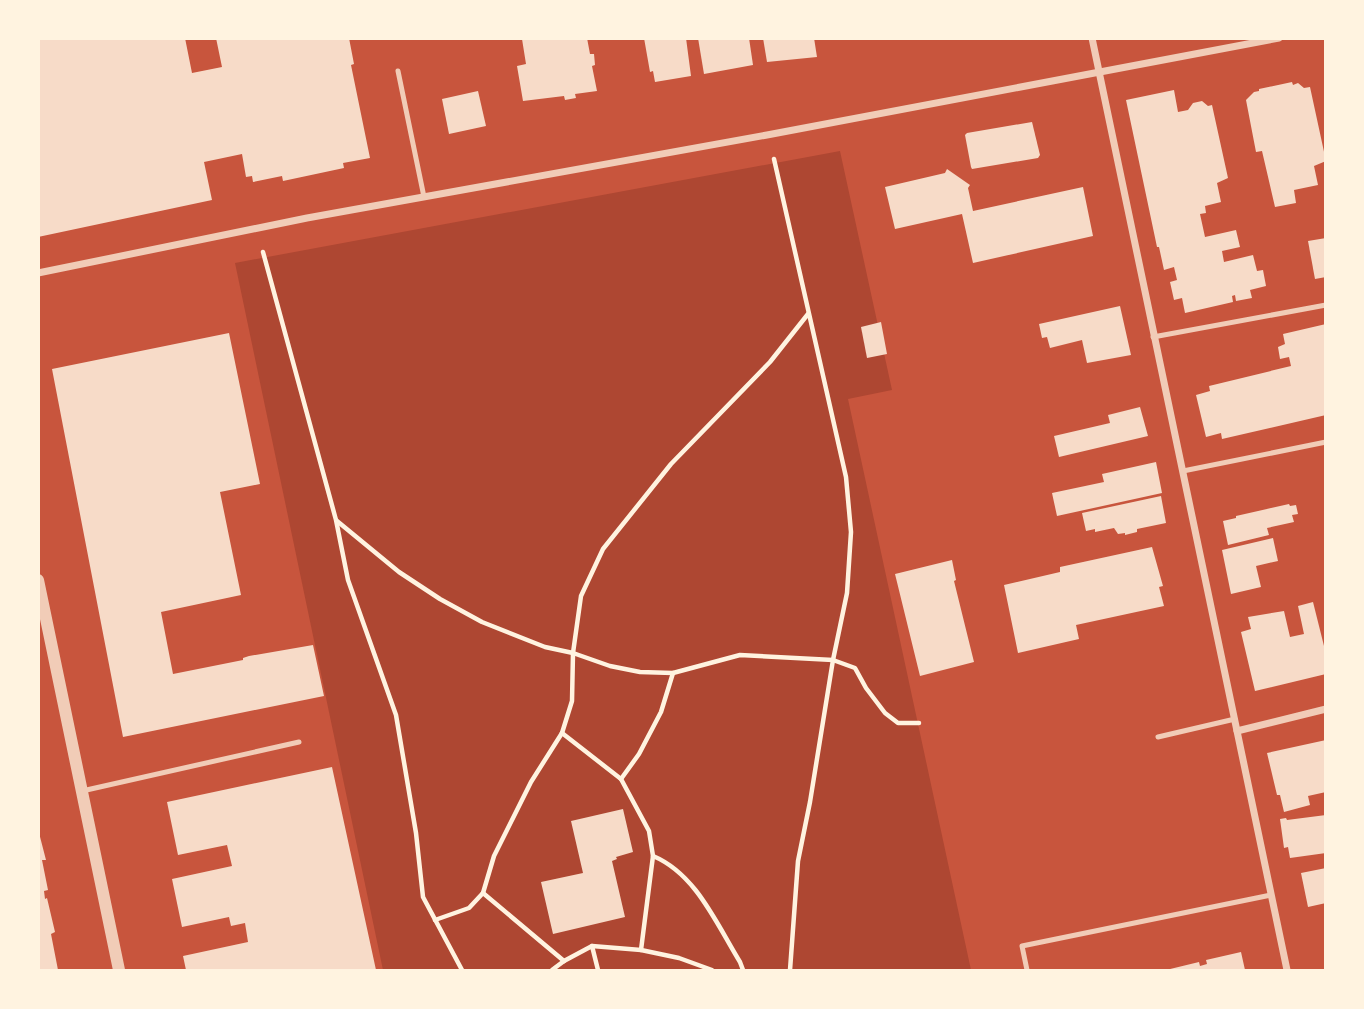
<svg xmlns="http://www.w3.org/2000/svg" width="1364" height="1009" font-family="'Nunito Sans',sans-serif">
	<rect width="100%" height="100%" fill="#c8553d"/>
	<path fill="#ae4732" d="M840,151L892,390L848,399L971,970H383L235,263Z"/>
	<g fill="#f7dbc8">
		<path d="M38,38H185L192,73L222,67L216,38H349L354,64L351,65L370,158L343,163L344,168L283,181L282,176L253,182L252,176L246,177L242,154L204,162L212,200L38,237Z"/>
		<path d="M587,38L590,54H594L595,65L592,66L597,91L575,94L576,98L565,100L564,96L523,101L517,66L526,64L522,39Z"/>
		<path d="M644,38H686L691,76L655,82L653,71L650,72Z"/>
		<path d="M698,38H749L753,65L704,74Z"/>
		<path d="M763,38H814L817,57L767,62Z"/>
		<path d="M1292,82L1293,85L1298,83L1304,88L1310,87L1326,161L1314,166L1318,185L1294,190L1296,203L1275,207L1262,151L1256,152L1246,100L1254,92L1259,91V89Z"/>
		<path d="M1174,90L1178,112L1188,110L1193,103L1202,101L1208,106L1212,105L1228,178L1217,183L1221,202L1205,206L1206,213L1200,214L1205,237L1236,230L1240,247L1222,251L1224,262L1253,255L1257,271L1263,270L1266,286L1250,290L1252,298L1236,301L1235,295L1232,296L1233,302L1185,313L1182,298L1174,300L1170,282L1177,280L1174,267L1164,270L1159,247H1157L1126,100Z"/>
		<path d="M478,91L486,126L449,134L442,99Z"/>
		<path d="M1032,122L1040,155L1038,158L972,169L971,167L965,135L967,133Z"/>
		<path d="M947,169L970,185L968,188L973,211L1083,187L1093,236L973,263L962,214L895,229L885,187L945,173Z"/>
		<path d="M1326,238V277L1315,279L1308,241Z"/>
		<path d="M1120,306L1131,355L1087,363L1082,340L1050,348L1047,337L1042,338L1039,324Z"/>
		<path d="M881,322L887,354L867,358L861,327Z"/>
		<path d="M1326,324V415L1222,439L1221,433L1206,437L1196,395L1210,391L1209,386L1291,366L1289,357L1280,359L1278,347L1285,344L1283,334Z"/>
		<path d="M229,333L260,484L220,492L241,595L161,612L173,674L243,660V658L249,656L313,645L324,696L123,737L52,369Z"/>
		<path d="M1140,407L1148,436L1059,457L1054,436L1110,423L1108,415Z"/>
		<path d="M1156,462L1162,493L1057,516L1052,493L1104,482L1102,474Z"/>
		<path d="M1161,496L1166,523L1137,529V532L1125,535V533L1118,534L1114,528L1095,532V529L1086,531L1082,513Z"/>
		<path d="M1289,504L1290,506L1296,505L1298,514L1292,515L1294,522L1267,528L1269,535L1228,545L1223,521L1236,518V516Z"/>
		<path d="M1273,538L1278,561L1256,566L1261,587L1231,594L1222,550Z"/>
		<path d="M1152,547L1163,586L1159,587L1164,606L1076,625L1079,639L1018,653L1004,585L1060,572V567Z"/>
		<path d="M952,560L956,580L954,581L974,662L920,676L895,574Z"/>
		<path d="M1313,602L1326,654V674L1255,691L1241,632L1251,629L1248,617L1284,611L1290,637L1304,634L1298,606Z"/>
		<path d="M1326,740V792L1308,796L1310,805L1284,812L1280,795H1277L1267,753Z"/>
		<path d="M332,767L376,970H186L183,956L248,942L245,923L231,926L229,917L182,927L172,879L232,866L227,845L178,855L167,802Z"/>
		<path d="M623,809L633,852L616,857L617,859L612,861L625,917L553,934L541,882L583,873L571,821Z"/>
		<path d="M1326,815V853L1290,858L1288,847L1284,848L1280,819L1286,818L1287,820Z"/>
		<path d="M38,829L46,860H42L48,890L44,891L45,899L47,898L55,932L51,934L58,970H38Z"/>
		<path d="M1326,868V903L1308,907L1301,873Z"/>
		<path d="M1241,952L1245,970H1166L1199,962L1200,966L1207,964L1206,960Z"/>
	</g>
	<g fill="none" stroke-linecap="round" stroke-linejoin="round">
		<g stroke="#fff3e0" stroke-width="4.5">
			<path d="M774,159L846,477L851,532L847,593L833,660L810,802L798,861L790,970"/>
			<path d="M263,252L336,520L348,580L396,715L416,833L423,897L462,970"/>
			<path d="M337,521L399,572L440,599L482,622L545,647L573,653L610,666L640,672L673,673L740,655L833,660L855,668L866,688L885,713L898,723H919"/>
			<path d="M562,733L621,779L649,831L653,856L641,950"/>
			<path d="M621,779L639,754L661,712L673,673"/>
			<path d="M653,856C696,874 716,923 740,962L743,970"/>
			<path d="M483,893L564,961"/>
			<path d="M435,920L469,908L483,893L494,856L531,782L562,733L572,701L573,653L581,596L603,549L671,464L770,362L808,314"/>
			<path d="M592,946L598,970"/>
			<path d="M552,970L564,961L592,946L641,950L679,958L712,970"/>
		</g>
		<g stroke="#f1ccb7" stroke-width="5">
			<path d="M398,71L424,197"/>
			<path d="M1153,337L1326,305"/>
			<path d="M1183,471L1326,442"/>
			<path d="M1158,737L1235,719"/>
			<path d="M82,791L299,742"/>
			<path d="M1027,970L1022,946L1271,895"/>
		</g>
		<g stroke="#f1ccb7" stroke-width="7">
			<path d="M1092,38L1287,970"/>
			<path d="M38,273L307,218L767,135L1279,38"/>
			<path d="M1237,731L1326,709"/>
		</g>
		<path stroke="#f1ccb7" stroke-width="12" d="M38,580L119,970"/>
	</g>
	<rect width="1364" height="1009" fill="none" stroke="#fff3e0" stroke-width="80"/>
</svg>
